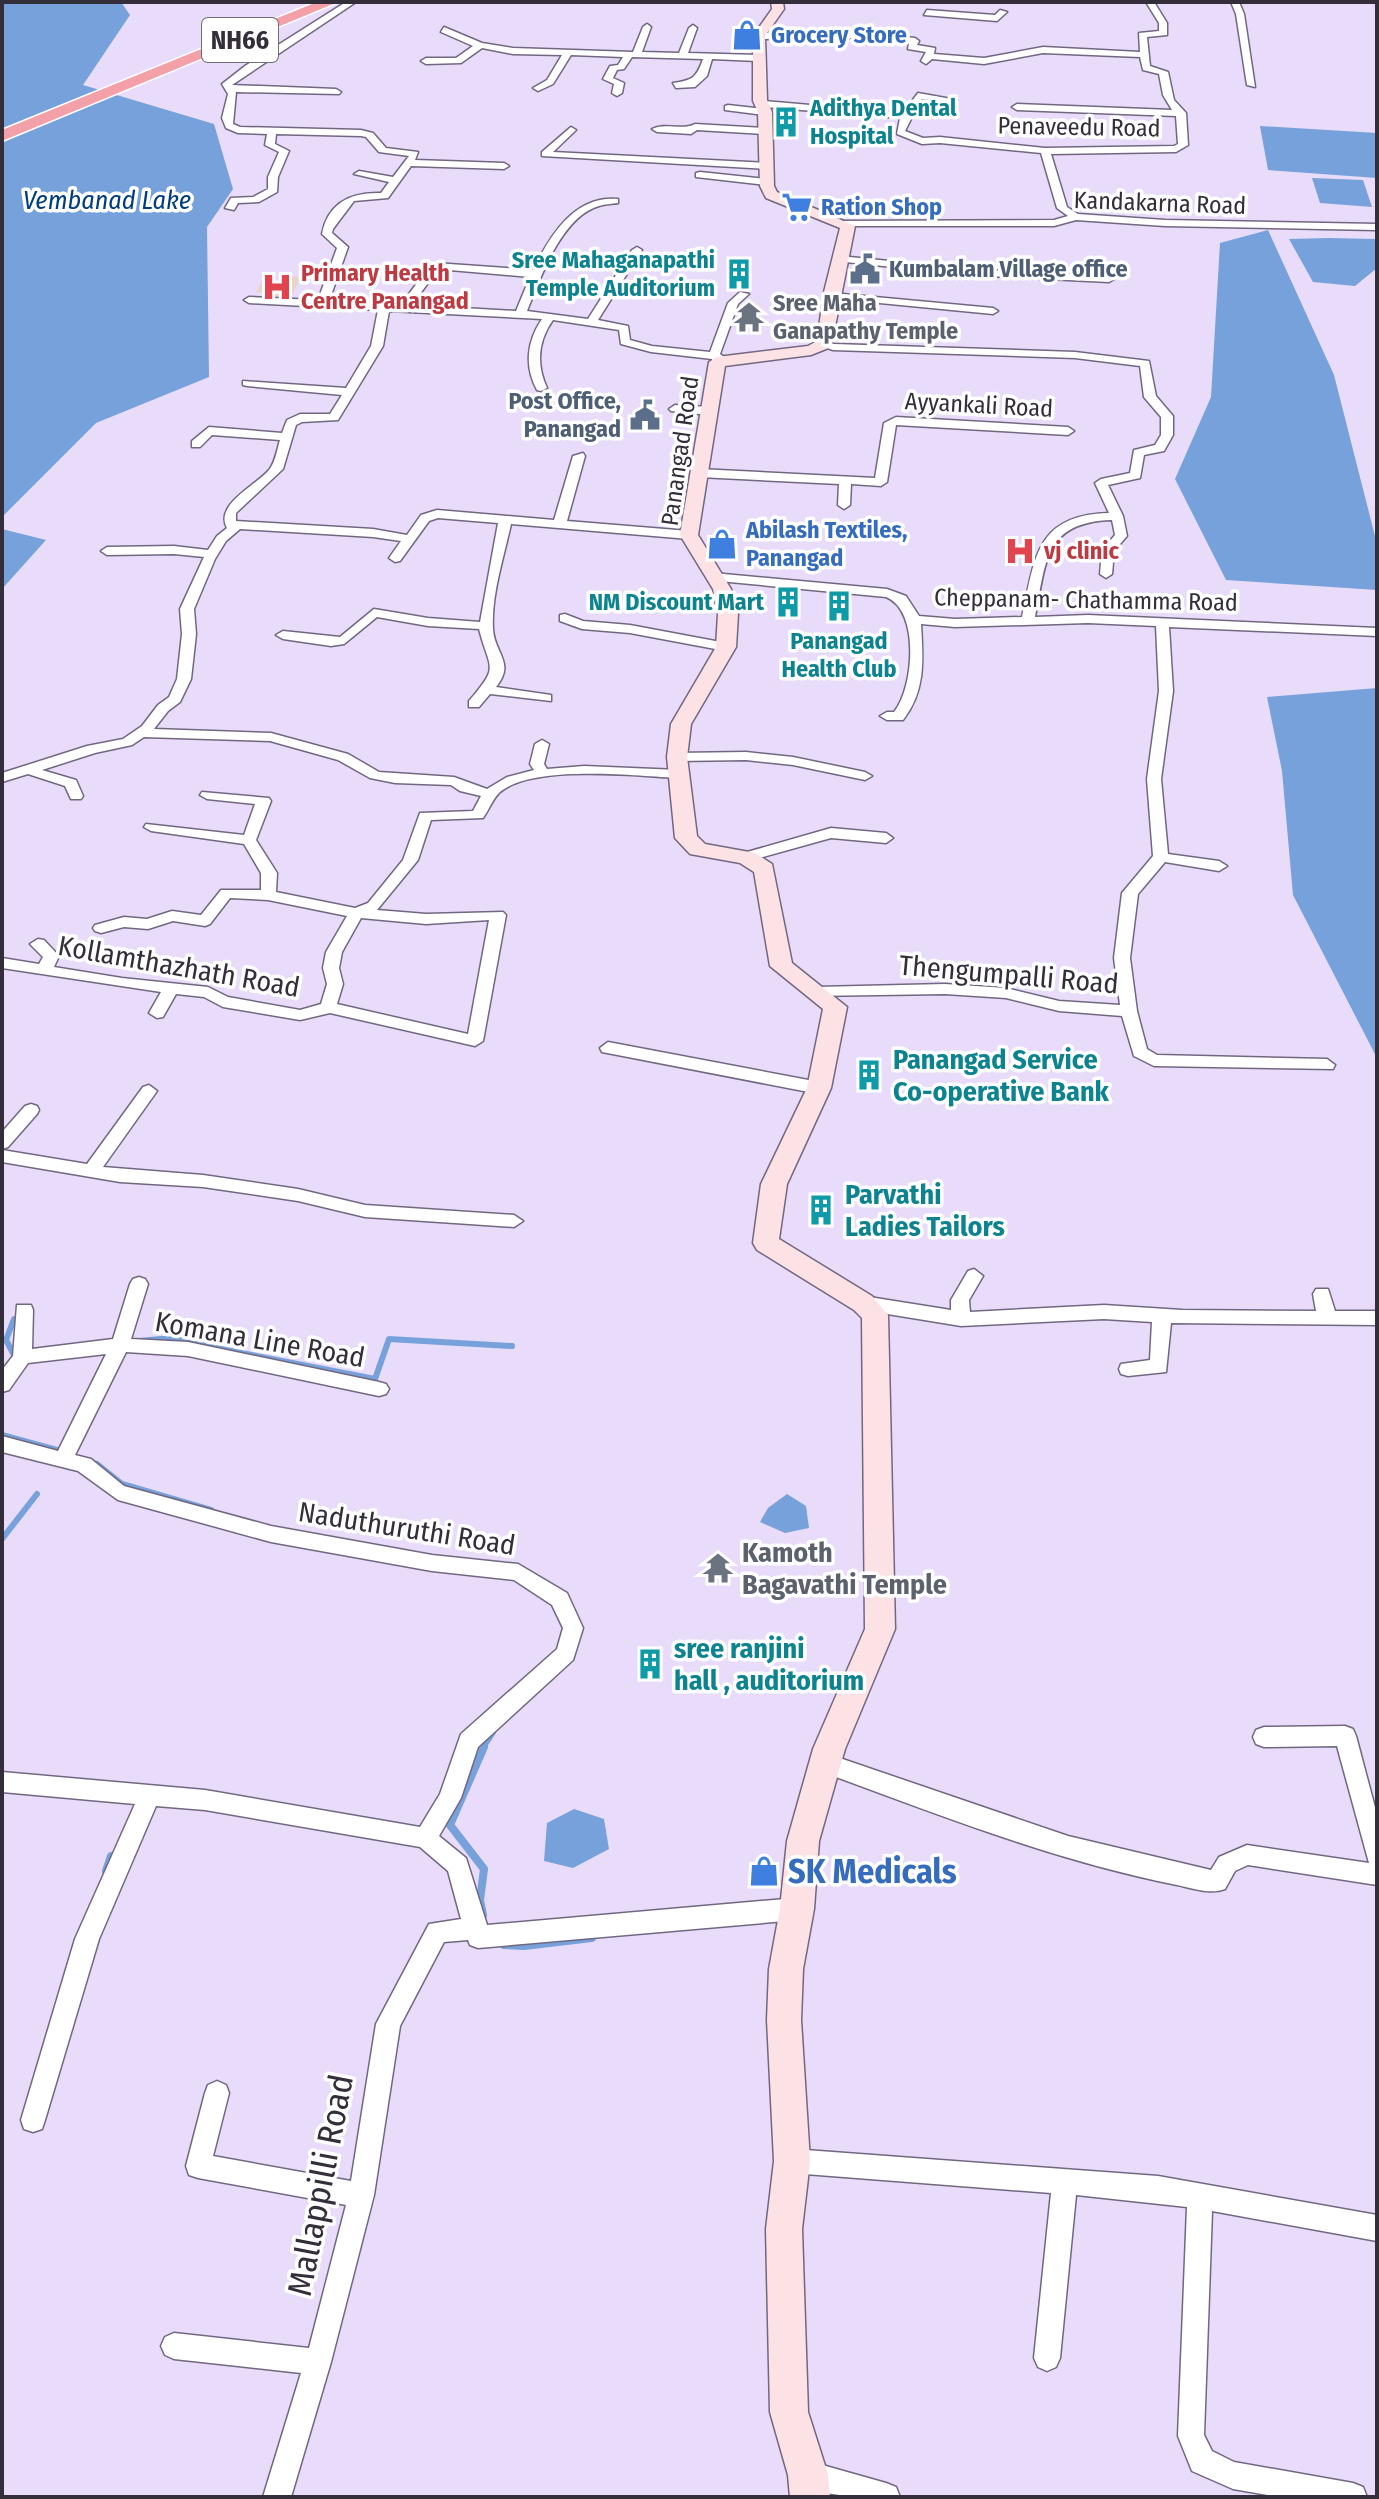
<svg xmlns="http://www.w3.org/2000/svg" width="1379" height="2499" font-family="'Fira Sans Condensed',sans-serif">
	<rect width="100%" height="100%" fill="#e9dcfb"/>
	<path fill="#e7d6c5" d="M285,276L301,277L289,301L272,300L275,293L256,292L262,281L281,282Z"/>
	<g fill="#76a1da">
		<path d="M2,2H121L130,15L83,85L214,124L233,189L207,227L209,377L96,423L2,517Z"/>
		<path d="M1260,126L1377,133V178L1268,170Z"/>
		<path d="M1312,178L1363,180L1372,207L1320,203Z"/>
		<path d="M1268,230L1334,375L1377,544V590L1226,580L1175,479L1211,397L1220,243Z"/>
		<path d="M1328,238L1377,239V268L1355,286L1313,282L1289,239Z"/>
		<path d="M2,529L46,540L2,589Z"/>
		<path d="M1377,688V1058L1293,895L1282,771L1267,697Z"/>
		<path d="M787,1494L806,1506L809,1528L785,1533L760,1522L768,1508Z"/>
		<path d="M574,1809L604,1819L609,1849L573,1868L544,1861L547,1823Z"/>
	</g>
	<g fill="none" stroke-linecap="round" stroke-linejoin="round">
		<g stroke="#76a1da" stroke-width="6">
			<path d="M14,1319L6,1340L13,1353L21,1352"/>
			<path d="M139,1341L182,1337L205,1346L375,1379L389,1339L512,1346"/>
			<path d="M2,1435L64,1452"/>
			<path d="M97,1464L122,1484L211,1510"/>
			<path d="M2,1539L37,1494"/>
			<path d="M482,1749L493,1732"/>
		</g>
		<g stroke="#76a1da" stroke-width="8">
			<path d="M106,1871L111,1856"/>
			<path d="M483,1915L480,1900L484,1869L450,1825L484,1747"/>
			<path d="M504,1945L524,1946L592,1938"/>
		</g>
		<g stroke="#726781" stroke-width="3">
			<g id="street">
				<path d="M346,2H356L232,85L336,89L341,92L339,94L236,92L233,124L240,127L361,130L373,133L386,148L418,152L415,160L504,163L509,166L504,169L411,166L388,198L354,201L333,229L332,233L348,247L329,301L401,305L431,264L435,263L533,270C550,236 574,195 618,199V203C612,204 605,204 599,206C561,217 540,279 527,311L588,319L632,250L637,247L642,250L598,320L628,326L630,340L652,346L710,352L728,303L740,292L749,294L738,304L720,354L724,357L723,362L717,365L713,364L712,359L651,352L621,344L619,330L553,320C538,341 536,364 547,388L541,391L537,390C524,366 527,341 542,319L389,311L383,346L338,420L302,422L296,425L283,469L236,513V521L373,529L407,535L421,515L437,510L554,520L573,456L583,453L585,456L567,521L689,531L695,535L689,539L511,524C504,557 491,595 493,629C494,653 516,663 496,687L551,695V701L490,694L479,707H469V701C500,665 490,671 479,629L428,626L377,617L344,644L331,646L283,639L276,635L283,631L340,637L374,609L428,618L480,622L498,523L438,518L429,521L400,561L395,562L389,558L401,541L373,537L240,529L226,541L215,559L194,609L196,634L191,679L180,702L168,711L154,729L271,733L348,754L379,772L454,777L487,789L507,777L534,770L530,764L535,744L542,740L549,744L544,764L547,769L584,766L679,770L686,774L679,778C636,776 534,764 500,792C493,798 489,810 483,818L431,820L418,860L377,910L426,914L503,912L506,915L483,1041L475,1046L330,1013L300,1020L223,1007L204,997L176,994L163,1017L157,1018L149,1013L161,992L2,968V958L39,964L43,957L30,944L38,939L44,940L59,956L54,967L122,978L208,987L228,997L300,1010L321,1004L327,984L323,968L326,952L347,916L268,900L230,898L210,924L205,926L173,921L148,929L124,927L101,933L95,931L93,928L95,925L124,917L147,919L172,911L201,915L221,890H261V873L244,844L151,831L144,827L146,824L244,835L255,804L207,799L200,795L202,792L269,798L271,801L256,840L277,873L276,892L355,908L368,903L403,860L420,813L473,811L481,796L460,791L451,785L395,783L370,778L338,760L270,741L144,737L132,745L95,753L42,770L76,780L83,796L81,799H71L65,786L28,774L2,782V773L87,746L123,739L142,726L158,705L169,697L177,679L182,634L180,609L204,557L174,554L107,555L101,551L107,547L174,546L208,550L217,536L227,528C214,505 255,486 269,470C275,463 277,450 280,440L212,435L200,447H192V441L209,427L282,433L287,420L300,414H330L342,395L247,386L243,385V381L346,388L371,346L378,310L249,303L244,300L249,297L318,300L337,248L322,234C328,202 352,192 381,193L389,182L354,174L359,171L393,177L409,156L379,152L366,137L361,136L276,134L275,144L289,151L278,177L277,192L259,202L238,203L234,210L225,208L231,198L253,197L268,189V177L279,152L265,145L267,134L238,133L226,128L222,118L228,94L222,84L245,66ZM438,269L530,277L516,311L412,305ZM361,918L426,924L489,920L468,1034L337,1004L343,984L339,968L342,952Z"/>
				<path d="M1146,2H1154L1167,23V35L1147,37L1150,66L1168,72L1174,100L1186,113L1188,145L1176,152L1051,154L1067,207L1078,214L1165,220L1377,224V230L1165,226L1076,220L1054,226H846L841,223L842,221L1054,220L1068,216L1057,208L1041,153L940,143L922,144L897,134L900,118L764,107L759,104L764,101L903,113L918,93L957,100L952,103L921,99L905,131L923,138L940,137L1045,148L1174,146L1178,144L1176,116L1017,110L1012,107L1017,104L1172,110L1163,95L1159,74L1143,70L1140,57L1043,53L984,64L932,59L926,64L921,61L926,52L908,49L909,43L856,38L759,39L755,36L759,33L856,32L915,38L919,41L917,45L935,48L934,54L984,58L1043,47L1140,52L1139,33L1159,31V23Z"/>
				<path d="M1231,2H1239L1244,14L1255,87L1247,85L1236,14Z"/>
				<path d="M927,10L995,15L1000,10L1007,12L997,21L924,15Z"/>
				<path d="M647,24L651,27L642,52L679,53L689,28L693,25L697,28L688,53L758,55L763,58L758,61L712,59L707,76L695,87L676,88L673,83C692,80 696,79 703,59L632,57L624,69L617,70L613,78L624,83L622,93L617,96L612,93L614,84L603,79L610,66L618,65L623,57L571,55L553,84L538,91L533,88L547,80L562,55L513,54L482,48L461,63L426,64L421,61L426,58H456L473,46L441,32L444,27L482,43L513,48L633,52L643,27Z"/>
				<path d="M728,105L765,109L770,112L765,115L725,110V106Z"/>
				<path d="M695,124L766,128L771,131L766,134L697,130L691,134L657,132L652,129C665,122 682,131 695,124Z"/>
				<path d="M571,127L576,130L574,132L553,152L767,163L772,166L767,169L542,156V152Z"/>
				<path d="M700,172L767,179L772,182L767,185L696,177V173Z"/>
				<path d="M840,256L968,269L1109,276L1114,279L1109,282L968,275L836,261L835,259Z"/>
				<path d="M832,293L993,308L998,311L993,314L828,298V294Z"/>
				<path d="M825,341L834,344L1075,352L1149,361L1156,396L1173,416V435L1164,451L1144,455L1140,478L1108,485L1123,516L1127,536L1114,551L1112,574L1106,578L1100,574L1102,550L1115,535L1112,520C1044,522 1046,562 1035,617L1088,615L1377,628V636L1169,627L1173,691L1161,779L1168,854L1219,861L1227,866L1219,871L1165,862L1138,894L1130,958L1137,1011L1147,1049L1157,1055L1327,1059L1335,1065L1333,1069L1154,1066L1134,1056L1122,1016L1059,1011L1006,998L945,994L811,996L809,992L811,988L817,987L945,984L1006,988L1059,1001L1120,1005L1114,958L1122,893L1153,856L1147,779L1159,691L1156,626L1088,623L955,627L921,624C923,659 926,691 903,720H887L880,716L887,712H894C914,688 920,610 886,597L708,580V574L713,573L887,589L906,596L919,616L955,619L1022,617C1035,557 1036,515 1109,513L1095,483L1101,479L1130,473L1134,450L1155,445L1161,435V417L1144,397L1140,366L1075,358L833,350L821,346V342Z"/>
				<path d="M675,405L709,407L715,411L709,415L671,411L669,409Z"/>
				<path d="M896,417L1068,427L1074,431L1068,435L896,425L887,482L881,486L851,484L850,505L844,509L838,505L839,484L699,477L693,473L699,469L875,478L884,423Z"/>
				<path d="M565,614L583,621L630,625L726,643L733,647L726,651L630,633L582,629L560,621V615Z"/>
				<path d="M746,752L793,757L865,772L872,776L865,780L793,765L746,760L677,761L670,757L677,753Z"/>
				<path d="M831,828L886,833L893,838L886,843L831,838L745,862L737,857L740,854Z"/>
				<path d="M608,1042L819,1082L827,1088L819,1094L602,1052L600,1048Z"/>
				<path d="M149,1085L157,1091L103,1167L203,1175L298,1189L365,1205L514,1215L523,1221L514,1227L365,1217L298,1201L203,1187L120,1182L2,1162V1150L87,1164L143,1087Z"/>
				<path d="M31,1104L37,1106L39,1110L37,1114L8,1147L2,1149V1132L25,1106Z"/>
				<path d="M974,1269L983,1276L969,1300L970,1312L1104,1305L1182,1310L1316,1311L1313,1294L1316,1289H1328L1335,1311H1377V1325L1171,1323L1166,1372L1128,1376L1121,1374L1119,1369L1121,1364L1150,1360L1152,1322L1104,1319L961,1326L863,1310L856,1308L854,1303L856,1298L863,1296L951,1310V1300L968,1271Z"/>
				<path d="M139,1277L145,1279L148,1284L131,1339L188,1342L379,1382L386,1384L389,1389L386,1394L379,1396L188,1356L126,1352L75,1455L91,1459L124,1486L271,1526L432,1555L518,1564L567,1593L583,1628L573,1660L478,1747L461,1798L439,1836L466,1858L487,1925L797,1898L805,1901L808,1909L805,1917L797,1920L478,1948L470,1945L468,1940L444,1942L400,2026L374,2195L331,2362L291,2497H263L301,2373L174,2359L165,2355L161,2346L165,2337L174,2333L309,2348L346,2205L198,2178L189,2175L186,2166L205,2093L208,2085L217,2081L226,2085L229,2093L213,2156L351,2181L376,2024L429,1924L461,1919L448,1871L420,1847L205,1810L156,1806L99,1939L45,2120L42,2129L33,2132L24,2129L21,2120L75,1939L135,1804L2,1792V1772L205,1790L420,1827L440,1794L461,1734L557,1649L563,1628L552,1605L514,1580L432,1571L271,1542L118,1500L78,1471L2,1452V1436L58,1451L106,1354L28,1363L9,1390L2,1392V1370L13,1356L17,1305H31L33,1310L32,1349L113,1339L130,1284L133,1279Z"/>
				<path d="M1345,1726L1353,1729L1356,1736L1377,1815V1885L1248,1865L1235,1871L1225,1889C1211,1895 1192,1888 1177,1885C1054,1861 935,1813 817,1770L814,1763L817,1756L825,1753L1068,1836L1211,1870L1219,1857L1247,1845L1369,1863L1337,1746L1264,1747L1256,1744L1253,1737L1256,1730L1264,1727Z"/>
				<path d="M792,2149L1158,2176L1377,2215V2241L1212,2211L1204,2435L1212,2451L1234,2462L1353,2483L1363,2487L1367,2497H1279L1233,2489L1192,2471L1178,2436L1187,2207L1076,2195L1060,2358L1056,2367L1047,2371L1038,2367L1034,2358L1051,2193L792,2173L783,2170L780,2161L783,2152Z"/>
				<path d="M808,2461L886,2483L896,2487L900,2497C864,2497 832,2498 798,2485L794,2475L798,2465Z"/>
			</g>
		</g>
		<g stroke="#726781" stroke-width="3">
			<path id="secondary" d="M771,2H783L784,9L765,36L767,100L772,112L774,186L777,192L855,226L831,347L811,355L725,366L698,535L731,589L738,614L736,647L691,724L687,757L697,836L705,844L755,853L772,864L792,963L847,1007L831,1088L787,1184L779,1239L872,1296L888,1315L895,1629L845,1749L819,1841L814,1909L803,1969L801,2020L810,2161L802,2229L808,2412L828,2475L830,2497H790L788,2475L770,2412L766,2229L774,2161L767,2020L769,1969L780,1909L787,1841L813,1749L865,1629L862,1318L854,1310L757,1250L753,1243L761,1184L807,1088L823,1009L770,966L754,872L740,863L690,854L675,838L667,757L671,724L716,647L718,614L713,589L680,535L709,362L717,357L808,346L817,341L824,292L840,228L766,198L760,186L758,112L753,101V36L772,9Z"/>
		</g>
		<g stroke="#fff" stroke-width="3">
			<path id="highway" d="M317,2H338L2,141V130Z"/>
		</g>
		<use href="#street" fill="#fff" fill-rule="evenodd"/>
		<use href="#secondary" fill="#fce2e5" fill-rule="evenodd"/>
		<use href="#highway" fill="#f4a0a8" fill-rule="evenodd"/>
	</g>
	<defs>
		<g id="shop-bare" transform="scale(2.4)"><path d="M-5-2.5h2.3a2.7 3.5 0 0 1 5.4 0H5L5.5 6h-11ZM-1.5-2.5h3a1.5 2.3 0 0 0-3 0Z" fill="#3f7fe0" stroke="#fff" stroke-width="2.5" paint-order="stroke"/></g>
		<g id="building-bare" transform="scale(2.4)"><path d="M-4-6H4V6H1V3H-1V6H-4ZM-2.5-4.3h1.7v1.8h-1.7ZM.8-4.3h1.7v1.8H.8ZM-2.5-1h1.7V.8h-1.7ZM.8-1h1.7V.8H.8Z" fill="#0f9aa8" stroke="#fff" stroke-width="2.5" paint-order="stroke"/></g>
		<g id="supermarket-bare" transform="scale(2.4)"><path d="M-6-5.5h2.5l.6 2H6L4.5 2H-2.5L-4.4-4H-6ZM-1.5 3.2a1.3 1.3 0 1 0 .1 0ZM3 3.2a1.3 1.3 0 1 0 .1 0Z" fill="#3f7fe0" stroke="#fff" stroke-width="2.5" paint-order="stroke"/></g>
		<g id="civic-bare" transform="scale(2.4)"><path d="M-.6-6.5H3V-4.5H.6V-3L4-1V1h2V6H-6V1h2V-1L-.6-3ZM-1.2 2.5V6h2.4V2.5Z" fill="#5c6f8a" stroke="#fff" stroke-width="2.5" paint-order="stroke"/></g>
		<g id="hospital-bare" transform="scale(2.4)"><path d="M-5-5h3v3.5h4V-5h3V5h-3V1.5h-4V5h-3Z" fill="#e0444e" stroke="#fff" stroke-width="2.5" paint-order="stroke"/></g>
		<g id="temple-bare" transform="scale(2.4)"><path d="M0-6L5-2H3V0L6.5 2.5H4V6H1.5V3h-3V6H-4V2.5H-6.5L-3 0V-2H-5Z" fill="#6b7280" stroke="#fff" stroke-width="2.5" paint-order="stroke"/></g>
	</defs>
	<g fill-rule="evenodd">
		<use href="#shop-bare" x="747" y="35"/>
		<use href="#building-bare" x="786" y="122"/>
		<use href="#supermarket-bare" x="797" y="207"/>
		<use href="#civic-bare" x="865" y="269"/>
		<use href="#building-bare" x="739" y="274"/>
		<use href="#hospital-bare" x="277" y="287"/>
		<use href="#temple-bare" x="749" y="317"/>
		<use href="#civic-bare" x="645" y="415"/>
		<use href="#shop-bare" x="722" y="544"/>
		<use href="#hospital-bare" x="1020" y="551"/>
		<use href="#building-bare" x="788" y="602"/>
		<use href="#building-bare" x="839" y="606"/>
		<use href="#building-bare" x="869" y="1075"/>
		<use href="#building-bare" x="821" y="1210"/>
		<use href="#temple-bare" x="718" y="1568"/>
		<use href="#building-bare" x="650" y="1664"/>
		<use href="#shop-bare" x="764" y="1871"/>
	</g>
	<g text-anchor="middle" stroke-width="7" stroke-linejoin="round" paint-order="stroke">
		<g font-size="24" font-weight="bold" fill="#366cbe" stroke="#fff" text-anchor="start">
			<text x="771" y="43">Grocery Store</text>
			<text x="821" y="215">Ration Shop</text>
			<text x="746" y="538">Abilash Textiles,<tspan x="746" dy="28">Panangad</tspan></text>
		</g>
		<g font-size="24" font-weight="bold" fill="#0d838f" stroke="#fff" text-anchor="end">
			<text x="810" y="116" text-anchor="start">Adithya Dental<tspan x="810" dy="28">Hospital</tspan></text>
			<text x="715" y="268">Sree Mahaganapathi<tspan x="715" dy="28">Temple Auditorium</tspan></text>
			<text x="764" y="610">NM Discount Mart</text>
			<text x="839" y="649" text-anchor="middle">Panangad<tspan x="839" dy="28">Health Club</tspan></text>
		</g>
		<g font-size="24" fill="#332e3a" stroke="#fff">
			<text transform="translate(1079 127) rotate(1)" y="8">Penaveedu Road</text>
			<text transform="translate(1160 203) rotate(2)" y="8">Kandakarna Road</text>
			<text transform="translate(979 405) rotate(3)" y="8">Ayyankali Road</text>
			<text transform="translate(680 451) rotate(-82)" y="8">Panangad Road</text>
			<text transform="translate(1086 600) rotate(1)" y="8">Cheppanam- Chathamma Road</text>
		</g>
		<g font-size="24" font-weight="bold" fill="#4e5e75" stroke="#fff" text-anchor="start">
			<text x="889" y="277">Kumbalam Village office</text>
			<text x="621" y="409" text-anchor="end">Post Office,<tspan x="621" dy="28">Panangad</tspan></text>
		</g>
		<g font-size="24" font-weight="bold" fill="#be3a42" stroke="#fff" text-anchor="start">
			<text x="301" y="281">Primary Health<tspan x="301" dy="28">Centre Panangad</tspan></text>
			<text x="1044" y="559">vj clinic</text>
		</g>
		<g font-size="24" font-weight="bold" fill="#5b616d" stroke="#fff" text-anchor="start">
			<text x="773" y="311">Sree Maha<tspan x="773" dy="28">Ganapathy Temple</tspan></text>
		</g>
		<rect fill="#fff" stroke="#706d75" stroke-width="2" x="202" y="18" width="76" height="44" rx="6"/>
		<g font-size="26" font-weight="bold" fill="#332e3a">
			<text x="240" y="49">NH66</text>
		</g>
		<g font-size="26" font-style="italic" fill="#003c7e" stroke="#fff">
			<text x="107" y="209">Vembanad Lake</text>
		</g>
		<g font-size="28" fill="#332e3a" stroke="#fff">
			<text transform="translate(179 966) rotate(10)" y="10">Kollamthazhath Road</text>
			<text transform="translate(1009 974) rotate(5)" y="10">Thengumpalli Road</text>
			<text transform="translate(260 1339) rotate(10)" y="10">Komana Line Road</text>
			<text transform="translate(407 1528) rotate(9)" y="10">Naduthuruthi Road</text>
		</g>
		<g font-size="28" font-weight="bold" fill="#0d838f" stroke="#fff" text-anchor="start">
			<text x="893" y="1069">Panangad Service<tspan x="893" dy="32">Co-operative Bank</tspan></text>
			<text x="845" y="1204">Parvathi<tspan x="845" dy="32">Ladies Tailors</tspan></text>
			<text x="674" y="1658">sree ranjini<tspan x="674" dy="32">hall , auditorium</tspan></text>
		</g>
		<g font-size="28" font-weight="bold" fill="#5b616d" stroke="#fff" text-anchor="start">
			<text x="742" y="1562">Kamoth<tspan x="742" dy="32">Bagavathi Temple</tspan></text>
		</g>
		<g font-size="34" font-weight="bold" fill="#366cbe" stroke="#fff" text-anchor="start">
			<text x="788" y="1883">SK Medicals</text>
		</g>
		<g font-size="34" fill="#332e3a" stroke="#fff">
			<text transform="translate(320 2185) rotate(-79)" y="12">Mallappilli Road</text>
		</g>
	</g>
	<rect width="1379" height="2499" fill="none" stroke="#332e3a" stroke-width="8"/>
</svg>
